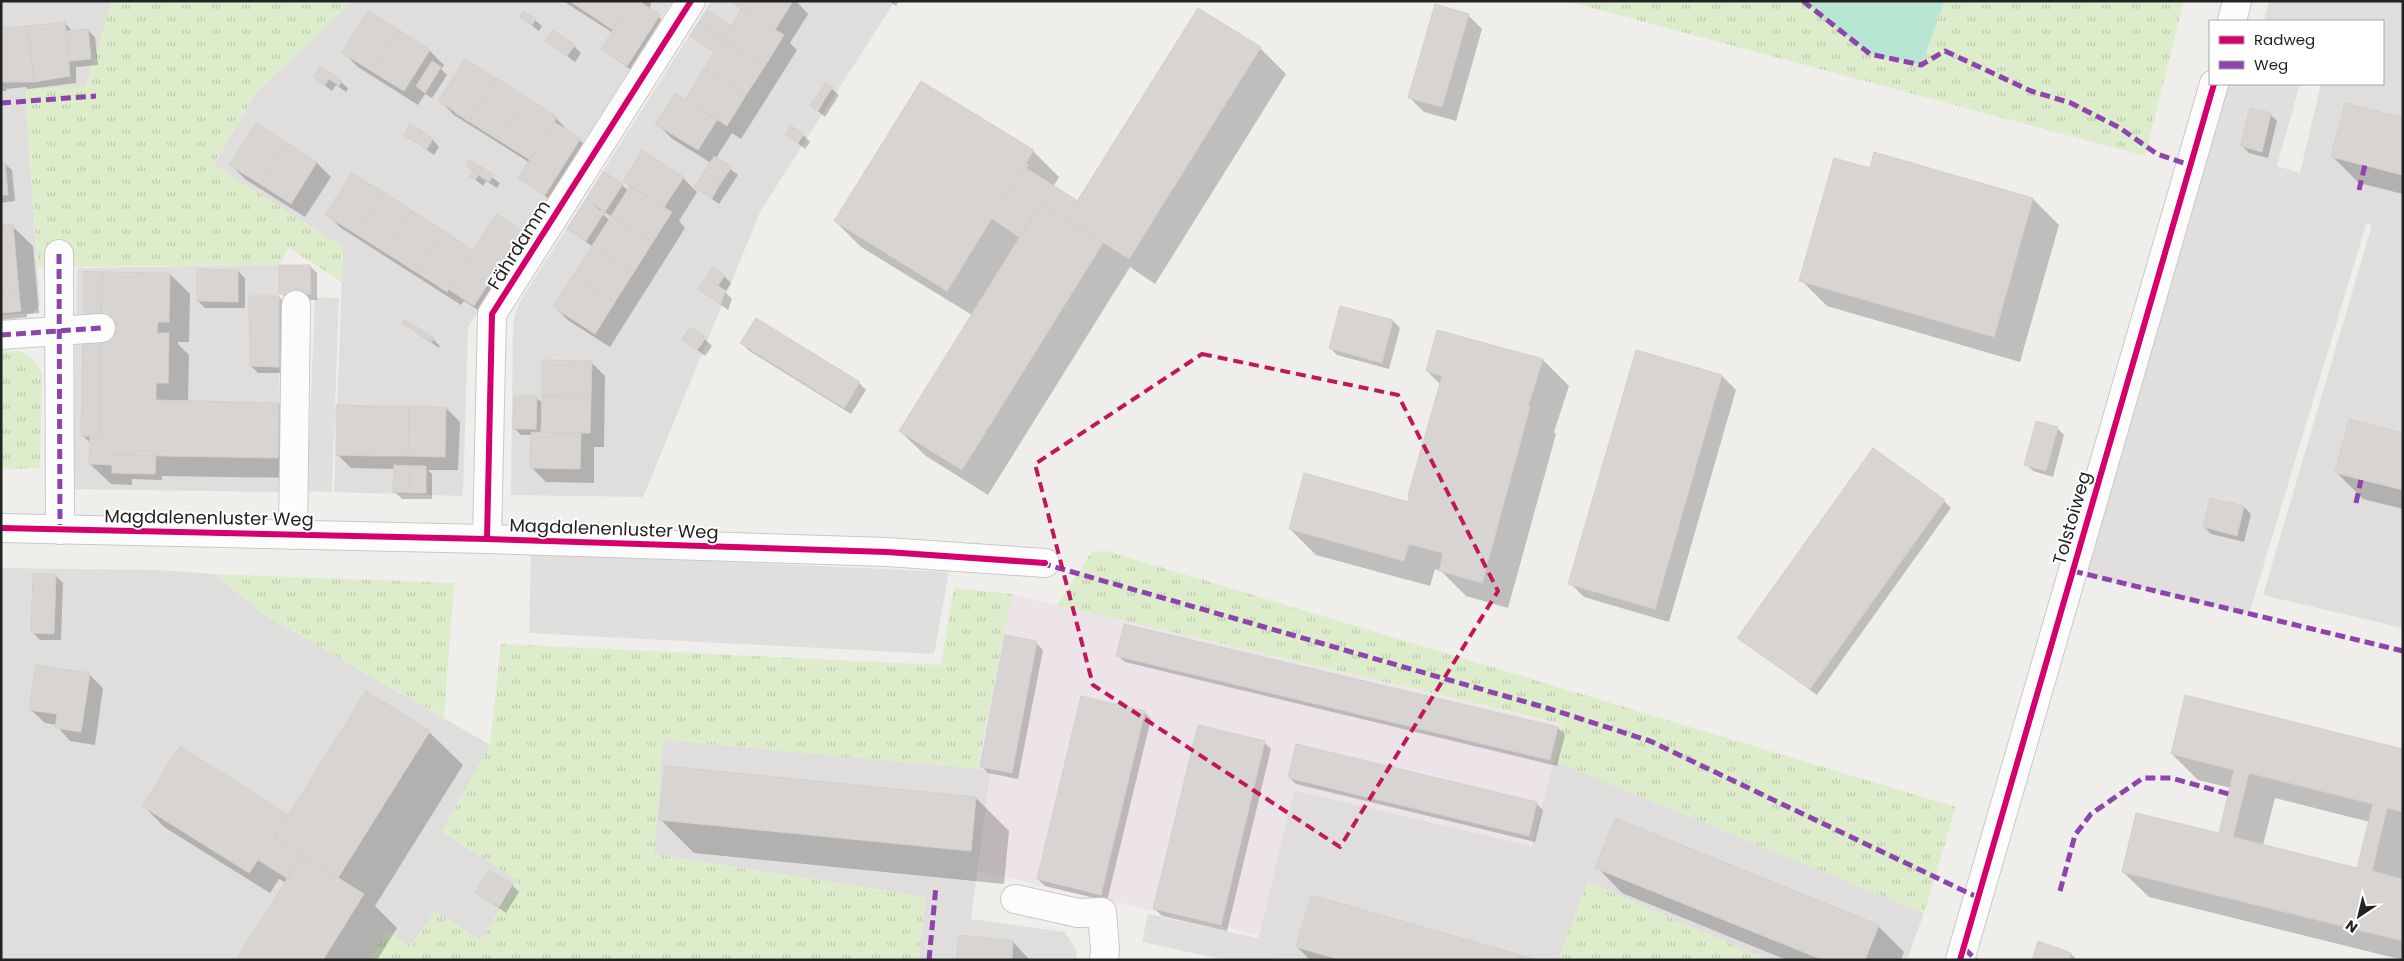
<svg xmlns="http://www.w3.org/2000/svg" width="2404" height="961" font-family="Poppins,sans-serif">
	<defs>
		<pattern id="grass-tufts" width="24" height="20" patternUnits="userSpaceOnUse" patternTransform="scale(1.25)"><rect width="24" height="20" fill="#ddeccb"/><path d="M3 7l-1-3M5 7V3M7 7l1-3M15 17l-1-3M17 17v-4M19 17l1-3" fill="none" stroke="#bdcaae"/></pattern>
	</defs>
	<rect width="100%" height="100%" fill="#f0eeeb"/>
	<g fill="#dfdedc">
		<path d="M1,1H112L86,86L25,90L40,305L33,313L1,315Z"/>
		<path d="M352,1H672L468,327L463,496L334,492L343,247L213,165L257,92Z"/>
		<path d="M711,1H895L761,210L643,497L511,495L513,322L519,303Z"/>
		<path d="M2269,1H2403V628L2263,595L2372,225L2293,202L2321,84H2383V21H2264Z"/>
		<path d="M279,265L280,492L72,489L77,268Z"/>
		<path d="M1,568L160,570L215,574L263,614L490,745L442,832L518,880L481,940L435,912L410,947L387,932L369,960H1Z"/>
		<path d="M663,739L991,770L971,919L1065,932L1077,951L1076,960H919L925,897L654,854Z"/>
		<path d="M1554,761L1924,913L1907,960H1768L1588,882L1558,960H1253L1294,790L1531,846Z"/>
	</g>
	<path fill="#ede4e9" d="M1012,594L1563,725L1532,846L1294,790L1259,935L978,871L991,771L977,769Z"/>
	<g fill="url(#grass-tufts)">
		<path d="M112,1H352L257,92L213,164L343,247L342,282L289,248L279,265L38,267L25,89L86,86Z"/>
		<path d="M1566,1H2184L2145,156Z"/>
		<path d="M19,351L33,359L42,374L40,468L1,469V352Z"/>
		<path d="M1107,551L1956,807L1924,913L1554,761L1563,724L1057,605L1092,552Z"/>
		<path d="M215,574L454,583L444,718L263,614Z"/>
		<path d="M954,588L1012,594L977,769L663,740L654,854L926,897L919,960H369L387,931L411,947L435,911L481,940L518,881L442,832L490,745L501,644L941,665Z"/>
		<path d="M1588,882L1768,960H1558Z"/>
	</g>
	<path fill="#b7e6d2" d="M1803,1H1945L1921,65L1870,54Z"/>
	<g fill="#e0dfde">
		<path d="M2214,84H2300L2277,166L2375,195L2249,614L2073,571Z"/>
		<path d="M315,297L339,298L332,492L307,491Z"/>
		<path d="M531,553L949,572L934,654L529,633Z"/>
		<path d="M1148,914L1276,942L1272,960H1225L1142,942Z"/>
	</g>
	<g fill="#0003" fill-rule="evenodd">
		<path d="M563,1H652L649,10L666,23L634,72L602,49L613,33Z"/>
		<path d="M736,1H796L808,14L790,43L797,50L741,139L732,133L716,158L738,175L719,204L696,187L711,163L671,138L657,123L685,101L715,53L692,36L707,12L732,28L742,11Z"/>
		<path d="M889,1H899L896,6Z"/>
		<path d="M369,13L430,51L444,65L441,69L447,75L432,98L425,94L418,105L358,67L344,53Z"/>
		<path d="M1468,15L1482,29L1456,121L1424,112L1409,97Z"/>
		<path d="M521,17L535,20L542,26L539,31Z"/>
		<path d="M65,23L72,31L88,30L95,37L98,65L76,67V83L28,89L26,87L6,89L7,91H1V29Z"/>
		<path d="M547,41L574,46L581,53L575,62Z"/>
		<path d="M1260,48L1286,74L1155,284L1130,267L988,495L926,456L900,431L972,315L861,247L835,221L1033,151L1059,177L1053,187L1078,203Z"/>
		<path d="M320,68L341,82L348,88L346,92L336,85L332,91L322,83L315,76Z"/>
		<path d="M826,84L839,95L825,117L812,106Z"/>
		<path d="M440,101L556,118L570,133L587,146L552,201L520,178L530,163L454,115ZM455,110L537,161L535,163L455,113Z"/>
		<path d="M2270,114L2277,121L2268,158L2249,153L2242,146Z"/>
		<path d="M2403,119V194L2359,183L2333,157Z"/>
		<path d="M257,125L317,163L331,177L305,217L245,179L231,165Z"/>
		<path d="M405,134L433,140L439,147L434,155Z"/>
		<path d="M787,134L803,135L810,142L805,149Z"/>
		<path d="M1875,154L2033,199L2059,225L2020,362L1827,306L1801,280L1871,170Z"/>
		<path d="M471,162L500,183L497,188L486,181L483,186L471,176L473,171L468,166Z"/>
		<path d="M1,164H5L12,170L15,201L1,203Z"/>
		<path d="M683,178L697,192L679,221L685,228L610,347L569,321L555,307L593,247L569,229L598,209L588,199L622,185L628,191L631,187L624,181ZM601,210L612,217L610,221L600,211Z"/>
		<path d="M327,214L472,251L521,232L528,239L481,312L464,301L461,305L341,228Z"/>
		<path d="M12,226L33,246L39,313L27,314V317L1,320V227Z"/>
		<path d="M310,266L317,273V300H288L281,293Z"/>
		<path d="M238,271L245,278V308H205L198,301Z"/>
		<path d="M86,273L170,274L190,294L189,342H178V344L189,355L188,402L279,404L299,424L298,478L162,476V480L132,479V485L111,484L90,464L91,443L83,436L92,322L85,315Z"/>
		<path d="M724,276L731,283L725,292L732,299L728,310L700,289Z"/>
		<path d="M279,297L286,304L285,373H258L251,366Z"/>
		<path d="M1393,321L1400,328L1389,369L1337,355L1330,348Z"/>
		<path d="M403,323L433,339L440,346L439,348Z"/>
		<path d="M1438,331L1543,360L1569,386L1554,432L1556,434L1508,608L1466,596L1441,571L1435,569L1430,586L1316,555L1290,529L1408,503L1441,385L1427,371Z"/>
		<path d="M683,339H705L712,346L705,356Z"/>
		<path d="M742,343L859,383L866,390L851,414L748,350Z"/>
		<path d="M591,362L605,376L604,447H594V483L546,482L532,468V435H521L514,428L536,397L543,404Z"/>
		<path d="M1722,376L1736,390L1669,622L1584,597L1570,583Z"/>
		<path d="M446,408L460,422L458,470H428L432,474V499H402L395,492V469L351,468L337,454Z"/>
		<path d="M2057,428L2064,435L2053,477L2033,471L2026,464Z"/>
		<path d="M2403,434V509L2363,499L2337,473Z"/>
		<path d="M1944,501L1951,508L1817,695L1739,638Z"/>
		<path d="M2244,507L2251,514L2244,542L2211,534L2204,527Z"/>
		<path d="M56,576L63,583L61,640H40L33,633Z"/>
		<path d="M1125,625L1558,728L1565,735L1557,766L1125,662L1118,656Z"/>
		<path d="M1036,643L1043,650L1018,779L988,773L981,766Z"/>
		<path d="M89,674L103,688L95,745L70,741L56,725L45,723L30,709Z"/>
		<path d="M1144,712L1151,719L1107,901L1045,886L1038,879Z"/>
		<path d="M429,732L463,765L375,906L397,928L377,960H238L286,883L279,879L270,893L164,827L144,806L288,817Z"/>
		<path d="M1264,742L1271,749L1227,931L1162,916L1155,909Z"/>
		<path d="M2403,750V960L2149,897L2123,872L2220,835L2231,788L2198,780L2172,754ZM2275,798L2370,822L2358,869L2263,845Z"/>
		<path d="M1289,777L1536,803L1543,810L1535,842L1296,784Z"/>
		<path d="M976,798L1009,831L1004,884L694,853L661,820Z"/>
		<path d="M1597,867L1878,926L1904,952L1901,960H1787L1622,893Z"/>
		<path d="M512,885L519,892L506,913L477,893Z"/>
		<path d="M1013,942L1030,960H958Z"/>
		<path d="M2039,943L2071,954L2077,960H2033Z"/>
		<path d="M1297,947L1533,960H1310Z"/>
	</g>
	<g fill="#d7d4d2" stroke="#d3d0cc" fill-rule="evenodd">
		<path d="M569,1H588L583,10Z"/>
		<path d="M588,1H631L613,30L583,10Z"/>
		<path d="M631,1H639L660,15L627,66L601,49Z"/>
		<path d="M734,1H793L775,30L733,3Z"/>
		<path d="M1435,4L1469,14L1442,107L1408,98Z"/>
		<path d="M1198,8L1261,47L1129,259L1066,219Z"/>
		<path d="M742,9L784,35L765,66L723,39Z"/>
		<path d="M707,10L731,26L723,39L699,23Z"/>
		<path d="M368,11L399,30L373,72L342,53Z"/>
		<path d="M523,11L536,19L532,25L519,17Z"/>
		<path d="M65,22L70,76L34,82L28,26Z"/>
		<path d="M699,23L723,39L715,52L690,36Z"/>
		<path d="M28,26L34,82H1V28Z"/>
		<path d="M88,29L91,59L69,61L66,31Z"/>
		<path d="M399,30L430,50L404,91L373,72Z"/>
		<path d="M552,30L564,38L557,49L545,41Z"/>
		<path d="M564,38L575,45L567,56L557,49Z"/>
		<path d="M723,39L765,66L746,95L704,69Z"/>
		<path d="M465,59L496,78L470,121L438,101Z"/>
		<path d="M432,61L441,67L425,93L416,86Z"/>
		<path d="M320,66L332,74L325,85L313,77Z"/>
		<path d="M704,69L746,95L727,126L685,99Z"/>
		<path d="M332,74L342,81L339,86L329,79Z"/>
		<path d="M496,78L526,97L499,139L470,121Z"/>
		<path d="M921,81L1034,150L947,291L834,221Z"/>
		<path d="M826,83L833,87L825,99L818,94Z"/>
		<path d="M675,93L717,120L698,150L655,124Z"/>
		<path d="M818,94L825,99L818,111L810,106Z"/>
		<path d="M526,97L557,117L531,159L499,139Z"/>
		<path d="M2345,103L2403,118V175L2331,157Z"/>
		<path d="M2250,108L2271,113L2262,152L2240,146Z"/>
		<path d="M554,122L581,138L545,195L518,178Z"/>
		<path d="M256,123L286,142L260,184L229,165Z"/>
		<path d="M410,124L422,131L415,142L404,135Z"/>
		<path d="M791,126L804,134L798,143L785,134Z"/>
		<path d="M422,131L433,139L427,149L415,142Z"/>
		<path d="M286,142L317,162L291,204L260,184Z"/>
		<path d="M642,150L684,177L664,207L623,181Z"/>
		<path d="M1874,152L2033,198L1994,337L1799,281L1834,158L1870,168Z"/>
		<path d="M714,156L732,167L722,181L705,171Z"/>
		<path d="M470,160L483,168L475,180L469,176L473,170L467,166Z"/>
		<path d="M5,162L8,195H1V163Z"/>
		<path d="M1026,164L1028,165L1026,168L1078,201L1066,219L1041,203L1019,237L991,218Z"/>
		<path d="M483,168L494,175L489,182L478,175Z"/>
		<path d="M705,171L722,181L712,198L694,187Z"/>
		<path d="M604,172L623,184L605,212L586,199Z"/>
		<path d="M352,173L383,192L356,234L325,215Z"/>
		<path d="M630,186L672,212L653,242L611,216Z"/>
		<path d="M383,192L412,211L386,253L356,234Z"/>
		<path d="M585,201L604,213L586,241L567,229Z"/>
		<path d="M1041,203L1103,243L962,470L899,431Z"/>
		<path d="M412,211L443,230L416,272L386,253Z"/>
		<path d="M496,214L522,231L474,306L448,289Z"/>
		<path d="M611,216L653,242L634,272L592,246Z"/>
		<path d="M13,224L19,293L1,295V225Z"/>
		<path d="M443,230L473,250L447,292L416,272Z"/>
		<path d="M592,246L634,272L615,302L573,275Z"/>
		<path d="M279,265H310L311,294H279Z"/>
		<path d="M713,267L725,275L718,286L706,278Z"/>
		<path d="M197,269L238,270V302L197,301Z"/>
		<path d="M84,271L102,272L101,315H84Z"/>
		<path d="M102,272L170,273L169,322H158L157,333H169L168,383H156V400L279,403L278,458L112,455V465L89,464L90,436H99Z"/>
		<path d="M573,275L615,302L595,334L553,307Z"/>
		<path d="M706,278L726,291L721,304L698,289Z"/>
		<path d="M19,293L21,311L1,313V295Z"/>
		<path d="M249,296H279V367L250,366Z"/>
		<path d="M1340,306L1393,320L1382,363L1329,348Z"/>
		<path d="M756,318L860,382L844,408L740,343Z"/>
		<path d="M404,319L434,338L432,342L402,323Z"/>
		<path d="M690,327L706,338L697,350L682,339Z"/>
		<path d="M1437,330L1543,359L1528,406L1530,407L1482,583L1439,571L1443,553L1409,544L1404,561L1289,529L1304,473L1408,502L1409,496L1408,495L1442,376L1426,371Z"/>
		<path d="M83,338H101L99,436H81Z"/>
		<path d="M1636,350L1722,375L1655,609L1568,584Z"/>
		<path d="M542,360L592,361L591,397L542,396Z"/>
		<path d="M514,396H537L536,429H513Z"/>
		<path d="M542,396L591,397L590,433L541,432Z"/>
		<path d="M336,405L373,406V456L336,455Z"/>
		<path d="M373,406H409L408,456H373Z"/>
		<path d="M409,406L446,407L445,457L408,456Z"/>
		<path d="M2349,419L2403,433V490L2335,473Z"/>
		<path d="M2036,421L2058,427L2046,471L2024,465Z"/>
		<path d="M531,432L581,433L580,469L530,468Z"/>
		<path d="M1873,448L1945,500L1810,689L1737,638Z"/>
		<path d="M112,455L156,456L155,474L112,473Z"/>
		<path d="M394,465L410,466V493L393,492Z"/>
		<rect x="410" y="466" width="16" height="27"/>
		<path d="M2210,498L2244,506L2237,536L2203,527Z"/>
		<path d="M33,574H56L54,634L31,633Z"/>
		<path d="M1124,624L1558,727L1550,760L1116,656Z"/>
		<path d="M1005,635L1037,641L1012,773L980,767Z"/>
		<path d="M36,665L90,673L81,732L55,728L57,714L29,710Z"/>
		<path d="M366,691L430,731L338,878L274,838Z"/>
		<path d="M2185,695L2403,749V812L2387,808L2372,871L2403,879V941L2122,872L2136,813L2219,833L2234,770L2171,754ZM2249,773L2373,804L2357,868L2233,837Z"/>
		<path d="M1081,696L1145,711L1101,895L1037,879Z"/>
		<path d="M1198,725L1265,741L1221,925L1153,909Z"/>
		<path d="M1296,744L1537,802L1529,836L1288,778Z"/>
		<path d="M180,746L288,815L274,838L302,855L287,878L258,860L249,873L142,806Z"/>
		<path d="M665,766L976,797L971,851L659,820Z"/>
		<path d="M1615,818L1879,925L1865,960H1823L1595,868Z"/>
		<path d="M302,855L364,894L323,960H236Z"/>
		<path d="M489,870L513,884L499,907L475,893Z"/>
		<path d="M1311,895L1538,960H1341L1296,947Z"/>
		<path d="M959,935L1013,941L1012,960H956Z"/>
		<path d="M2038,941L2071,953L2069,960H2032Z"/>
	</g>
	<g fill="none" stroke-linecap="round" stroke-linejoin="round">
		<g stroke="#c9c8c7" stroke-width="30">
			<g id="minor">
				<path d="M2232,21L2237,1"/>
				<path d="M59,254L60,530"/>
				<path d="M1,335L101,328"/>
				<path d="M1,528L487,539L887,552L1045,563"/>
				<path d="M293,535L296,305"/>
				<path d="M487,539L492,314L691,1"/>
				<path d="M1015,899L1078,913L1102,912L1105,949L1104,960"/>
				<path d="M1960,960L2214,84"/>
			</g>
		</g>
		<use href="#minor" stroke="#fdfcfc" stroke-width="28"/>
		<g stroke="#8e44ad" stroke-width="5" stroke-dasharray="10 5" stroke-linecap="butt">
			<path d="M1803,1L1870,54L1921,65L1945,51L2031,91L2071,103L2120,128L2157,154L2190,165"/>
			<path d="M1,103L96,96"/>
			<path d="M2359,190L2365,165"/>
			<path d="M59,254L60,530"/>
			<path d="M1,335L101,328"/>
			<path d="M2356,503L2361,480"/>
			<path d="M1041,563L1547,708L1650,741L1979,898"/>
			<path d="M2073,571L2403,651"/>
			<path d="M2060,891L2075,835L2091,814L2143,778H2171L2229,794"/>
			<path d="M1965,949L1976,960"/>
			<path d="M929,960L936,886"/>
		</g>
		<g stroke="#fff" stroke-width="9">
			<g id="cycleway">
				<path d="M1,528L487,539L887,552L1045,563"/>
				<path d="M487,539L492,314L691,1"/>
				<path d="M1960,960L2214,84"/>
			</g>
		</g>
		<use href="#cycleway" stroke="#d6006c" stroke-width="6"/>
	</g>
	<path fill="none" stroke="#c2185b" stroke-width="4" stroke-dasharray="10 6" stroke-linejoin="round" d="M1202,354L1398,395L1498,591L1340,847L1093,685L1035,464Z"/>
	<g text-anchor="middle" stroke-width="4" stroke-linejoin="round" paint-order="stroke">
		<g font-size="18" fill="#222" stroke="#fff">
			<text transform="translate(519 245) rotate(-58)" y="6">Fährdamm</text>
			<text transform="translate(209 518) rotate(1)" y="6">Magdalenenluster Weg</text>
			<text transform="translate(2072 518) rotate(-74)" y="6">Tolstoiweg</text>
			<text transform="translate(614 529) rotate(2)" y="6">Magdalenenluster Weg</text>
		</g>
	</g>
	<rect width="2404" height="961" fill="none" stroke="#222222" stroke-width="5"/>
	<rect x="2209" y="20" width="175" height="65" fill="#ffffff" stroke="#a7a7a7"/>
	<rect x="2219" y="36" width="25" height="8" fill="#d6006c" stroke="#a7a7a7"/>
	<text x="2254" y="45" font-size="15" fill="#222222">Radweg</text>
	<rect x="2219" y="61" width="25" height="8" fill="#8e44ad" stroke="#a7a7a7"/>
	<text x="2254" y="70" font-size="15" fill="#222222">Weg</text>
	<g transform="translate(2359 916) rotate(215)" stroke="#ffffff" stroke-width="4" paint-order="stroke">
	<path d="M0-4L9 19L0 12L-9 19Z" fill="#222222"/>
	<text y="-8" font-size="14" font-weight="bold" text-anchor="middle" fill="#222222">N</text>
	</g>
</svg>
